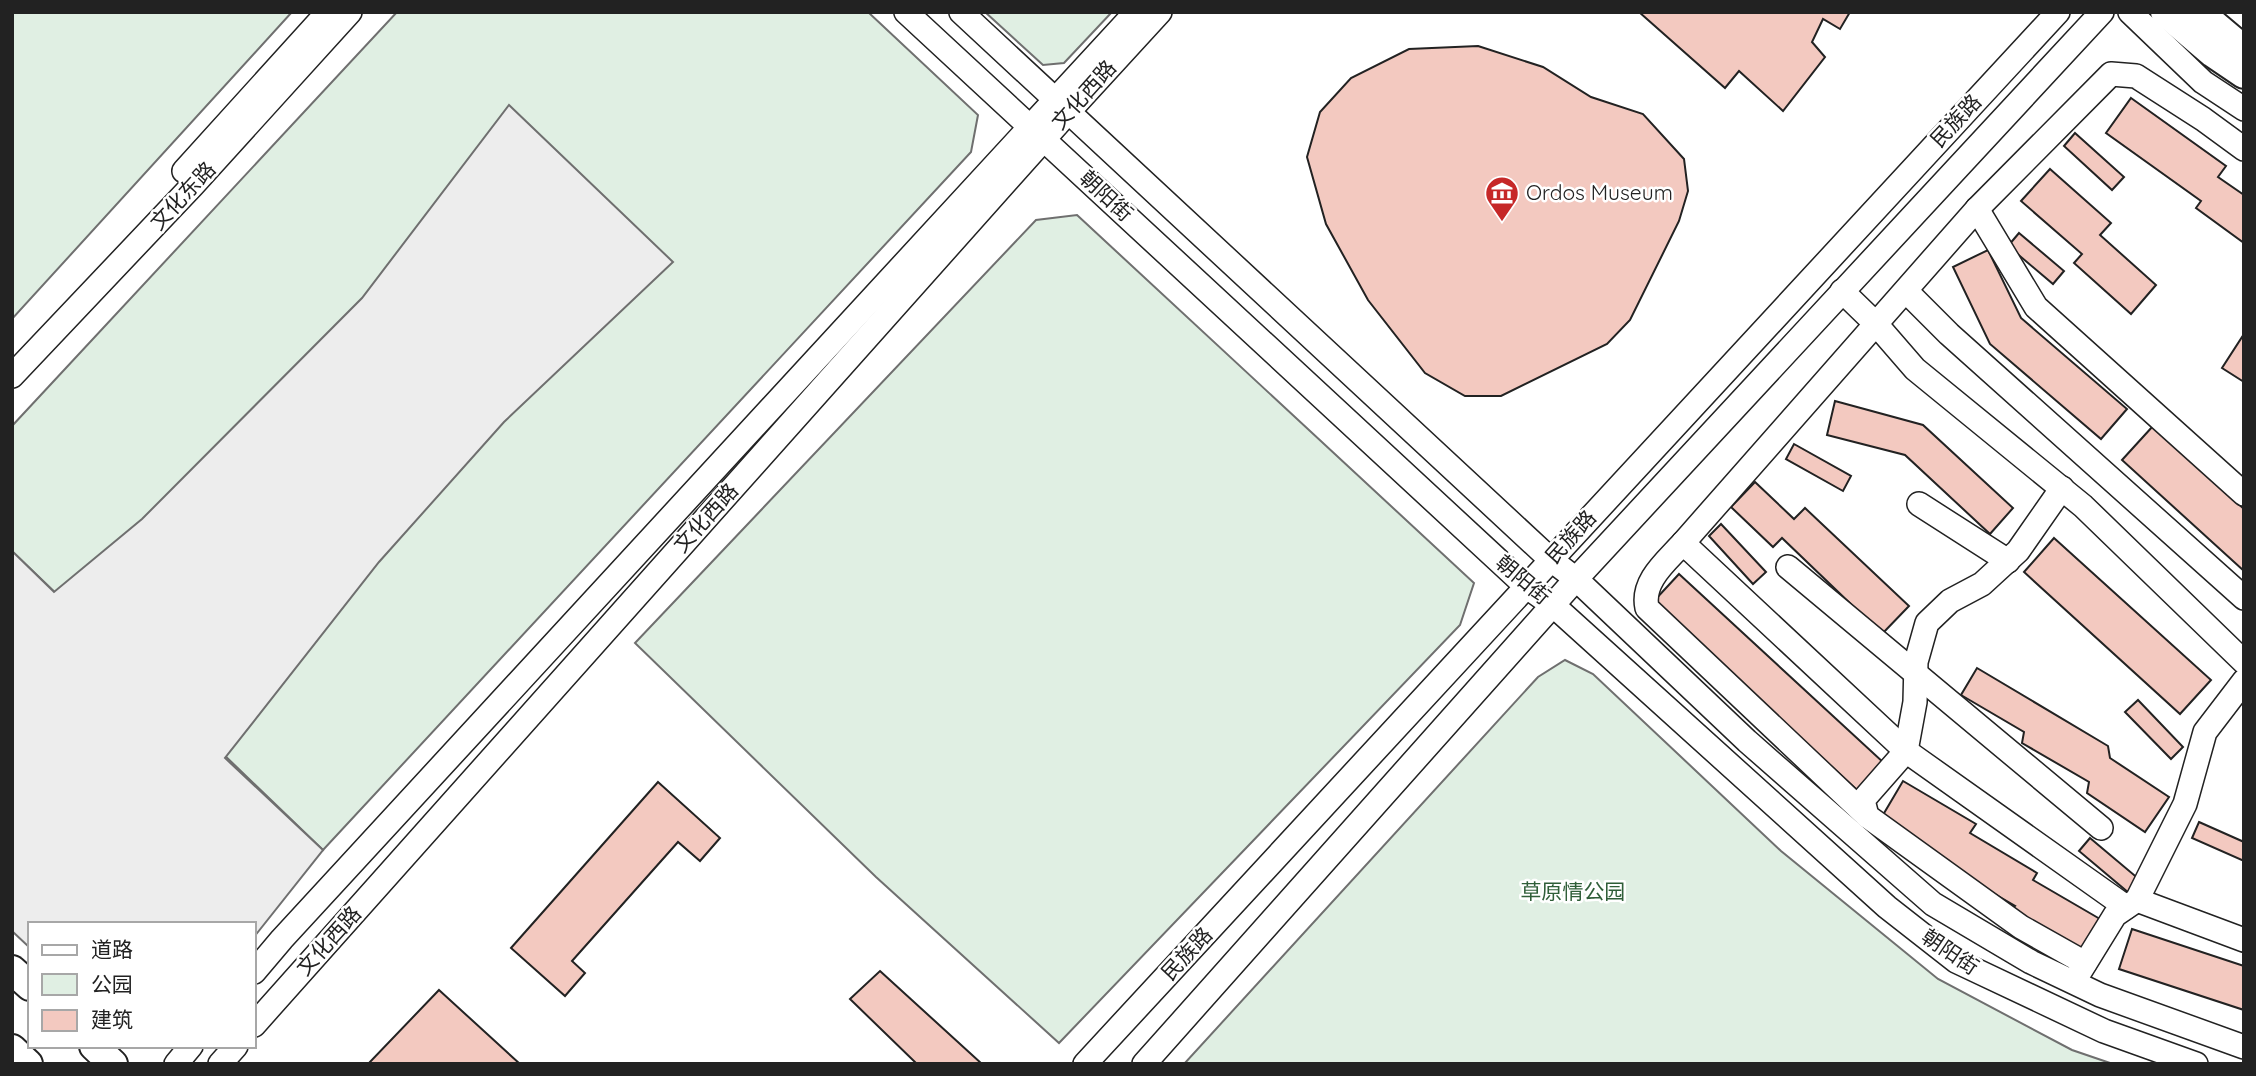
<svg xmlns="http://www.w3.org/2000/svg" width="2256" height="1076" font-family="Quicksand,'Noto Sans SC',sans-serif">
	<rect width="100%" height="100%" fill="#fff"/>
	<g fill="#e0efe3" stroke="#6f6f6f" stroke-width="2">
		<path d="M12,12H292L12,319Z"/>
		<path d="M397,12H868L978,115L971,152L323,850L12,551V426Z"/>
		<path d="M985,12H1112L1064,63L1043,65Z"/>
		<path d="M1077,215L1474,583L1460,625L1059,1043L876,877L635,643L1036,220Z"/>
		<path d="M1565,660L1593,674L1781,851L1938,979L2072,1050L2113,1064H1184L1538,677Z"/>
	</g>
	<path fill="#ededed" stroke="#6f6f6f" stroke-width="2" d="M509,105L673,262L504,422L379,562L225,758L323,850L254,937V924H30V948L12,931V551L54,592L142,519L362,298Z"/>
	<g fill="#f3c9c0" stroke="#222" stroke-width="2">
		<path d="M1639,12H1850L1840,29L1823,19L1812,42L1825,57L1783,111L1739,71L1725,88Z"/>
		<path d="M1478,46L1543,67L1591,97L1643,114L1684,159L1688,191L1679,221L1630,320L1607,344L1501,396H1465L1425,373L1368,300L1326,224L1307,157L1320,112L1351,78L1409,49Z"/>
		<path d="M2131,98L2226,166L2218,177L2244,195V243L2196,208L2201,201L2106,133Z"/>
		<path d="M2075,133L2124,177L2112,190L2064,146Z"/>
		<path d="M2050,169L2111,223L2100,235L2156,285L2131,314L2074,263L2082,254L2021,201Z"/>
		<path d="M2019,233L2064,271L2053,284L2008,246Z"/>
		<path d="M1988,250L2021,318L2127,409L2101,439L1990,344L1953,267Z"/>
		<path d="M2244,334V382L2222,368Z"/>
		<path d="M1835,401L1923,425L2013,508L1990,534L1905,455L1827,435Z"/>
		<path d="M2153,426L2244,509V571L2122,460Z"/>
		<path d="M1794,444L1851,476L1843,491L1786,459Z"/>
		<path d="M1755,482L1794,519L1805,508L1909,606L1882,634L1782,538L1773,547L1731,507Z"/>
		<path d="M1721,524L1766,572L1753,584L1709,536Z"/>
		<path d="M2054,538L2211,680L2180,714L2024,572Z"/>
		<path d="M1679,574L1884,763L1858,791L1653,602Z"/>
		<path d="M1977,668L2108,746L2110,758L2169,797L2145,832L2087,793L2089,782L2022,743L2024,732L1961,695Z"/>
		<path d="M2138,700L2183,747L2171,759L2125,712Z"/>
		<path d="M1903,781L1976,824L1970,833L2037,873L2033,880L2100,919L2080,954L2008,912L2015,906L1945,865L1948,860L1880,820Z"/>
		<path d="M658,782L720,838L700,861L678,842L572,961L585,973L565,996L511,948Z"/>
		<path d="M2199,822L2244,842V861L2192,838Z"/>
		<path d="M2090,838L2140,880L2129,893L2079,851Z"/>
		<path d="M2132,929L2244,966V1010L2119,969Z"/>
		<path d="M880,971L982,1064H917L850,999Z"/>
		<path d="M439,990L520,1064H368Z"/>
	</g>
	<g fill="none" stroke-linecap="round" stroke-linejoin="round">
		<g stroke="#222" stroke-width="26">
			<g id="minor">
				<path d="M906,12L1527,587L1554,606L1887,907L1956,961L2104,1031L2196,1064"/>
				<path d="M961,12L1550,559L1576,579L1747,741L1933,904L2031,962L2100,995L2244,1047"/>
				<path d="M2130,12L2203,82L2244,109"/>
				<path d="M184,171L328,12"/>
				<path d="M1977,209L2036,307L2244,494"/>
				<path d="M1842,291L1876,324L1915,369L2083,506L2244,662"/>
				<path d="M1906,291L1949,334L2244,598"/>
				<path d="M12,376L193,185L350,12"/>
				<path d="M1919,504L2008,561"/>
				<path d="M1683,543L1977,209L2111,74L2136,76L2203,119L2244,149"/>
				<path d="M1788,567L2101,828"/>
				<path d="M1906,751L1915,702L1916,662L1927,623L1950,601L1982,584L2018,551L2062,488"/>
				<path d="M1867,816L1647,608C1641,581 1667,561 1683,543L1906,751"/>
				<path d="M2137,900L2244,940"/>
				<path d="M2085,963L2021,927L1867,816L1863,800L1906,751L2126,907"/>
				<path d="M254,972L282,939L1136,12"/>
				<path d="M2078,975L2115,915L2137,900L2185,804L2205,732L2244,681"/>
				<path d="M254,1025L1070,110L1160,12"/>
				<path d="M176,1064L191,1046"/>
				<path d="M220,1064L236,1046"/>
				<path d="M1085,1064L2058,12"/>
				<path d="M1144,1064L1576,579L2102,12"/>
			</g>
		</g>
		<g stroke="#222" stroke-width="32">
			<g id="major">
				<path d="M2165,12L2213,53L2244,74"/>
				<path d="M2199,12L2244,50"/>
				<path d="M12,970L30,986"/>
				<path d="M94,1046L113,1064"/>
				<path d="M12,1049L28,1064"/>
			</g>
		</g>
		<use href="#minor" stroke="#fff" stroke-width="23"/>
		<use href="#major" stroke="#fff" stroke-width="28"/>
	</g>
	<defs>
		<g id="museum-pin" transform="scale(1.75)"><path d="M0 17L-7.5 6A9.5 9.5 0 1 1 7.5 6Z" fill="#c62828" stroke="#fff"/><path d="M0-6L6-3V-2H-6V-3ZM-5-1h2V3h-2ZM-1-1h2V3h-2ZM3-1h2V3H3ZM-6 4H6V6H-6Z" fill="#fff"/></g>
	</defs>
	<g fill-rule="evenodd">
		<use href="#museum-pin" x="1502" y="193"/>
	</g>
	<g text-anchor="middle" stroke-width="5" stroke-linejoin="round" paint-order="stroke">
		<g font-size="21" fill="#222" stroke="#fff">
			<text transform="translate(1084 95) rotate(-48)" y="7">文化西路</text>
			<text transform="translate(1956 121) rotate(-47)" y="7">民族路</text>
			<text transform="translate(183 196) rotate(-47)" y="7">文化东路</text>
			<text transform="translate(1106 196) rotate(43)" y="7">朝阳街</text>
			<text transform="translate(706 518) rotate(-48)" y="7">文化西路</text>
			<text transform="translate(1571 537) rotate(-48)" y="7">民族路</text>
			<text transform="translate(1523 580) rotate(40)" y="7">朝阳街</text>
			<text transform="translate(329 941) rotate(-48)" y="7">文化西路</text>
			<text transform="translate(1950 952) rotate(34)" y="7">朝阳街</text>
			<text transform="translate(1187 954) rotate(-47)" y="7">民族路</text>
		</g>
		<g font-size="21" fill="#222" stroke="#fff" text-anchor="start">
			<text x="1526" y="200">Ordos Museum</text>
		</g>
		<g font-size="21" fill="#2f5e38" stroke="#fff">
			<text x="1573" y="899">草原情公园</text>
		</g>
	</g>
	<rect width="2256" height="1076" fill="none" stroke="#222222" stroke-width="28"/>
	<rect x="28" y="922" width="228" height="126" fill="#ffffff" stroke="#a7a7a7" stroke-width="2"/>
	<rect x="42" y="945" width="35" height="10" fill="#ffffff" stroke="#a7a7a7" stroke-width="2"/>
	<text x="91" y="957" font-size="21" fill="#222222">道路</text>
	<rect x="42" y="974" width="35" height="21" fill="#e0efe3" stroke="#a7a7a7" stroke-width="2"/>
	<text x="91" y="992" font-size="21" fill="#222222">公园</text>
	<rect x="42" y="1010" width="35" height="21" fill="#f3c9c0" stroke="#a7a7a7" stroke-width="2"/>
	<text x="91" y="1027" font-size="21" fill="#222222">建筑</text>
</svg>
